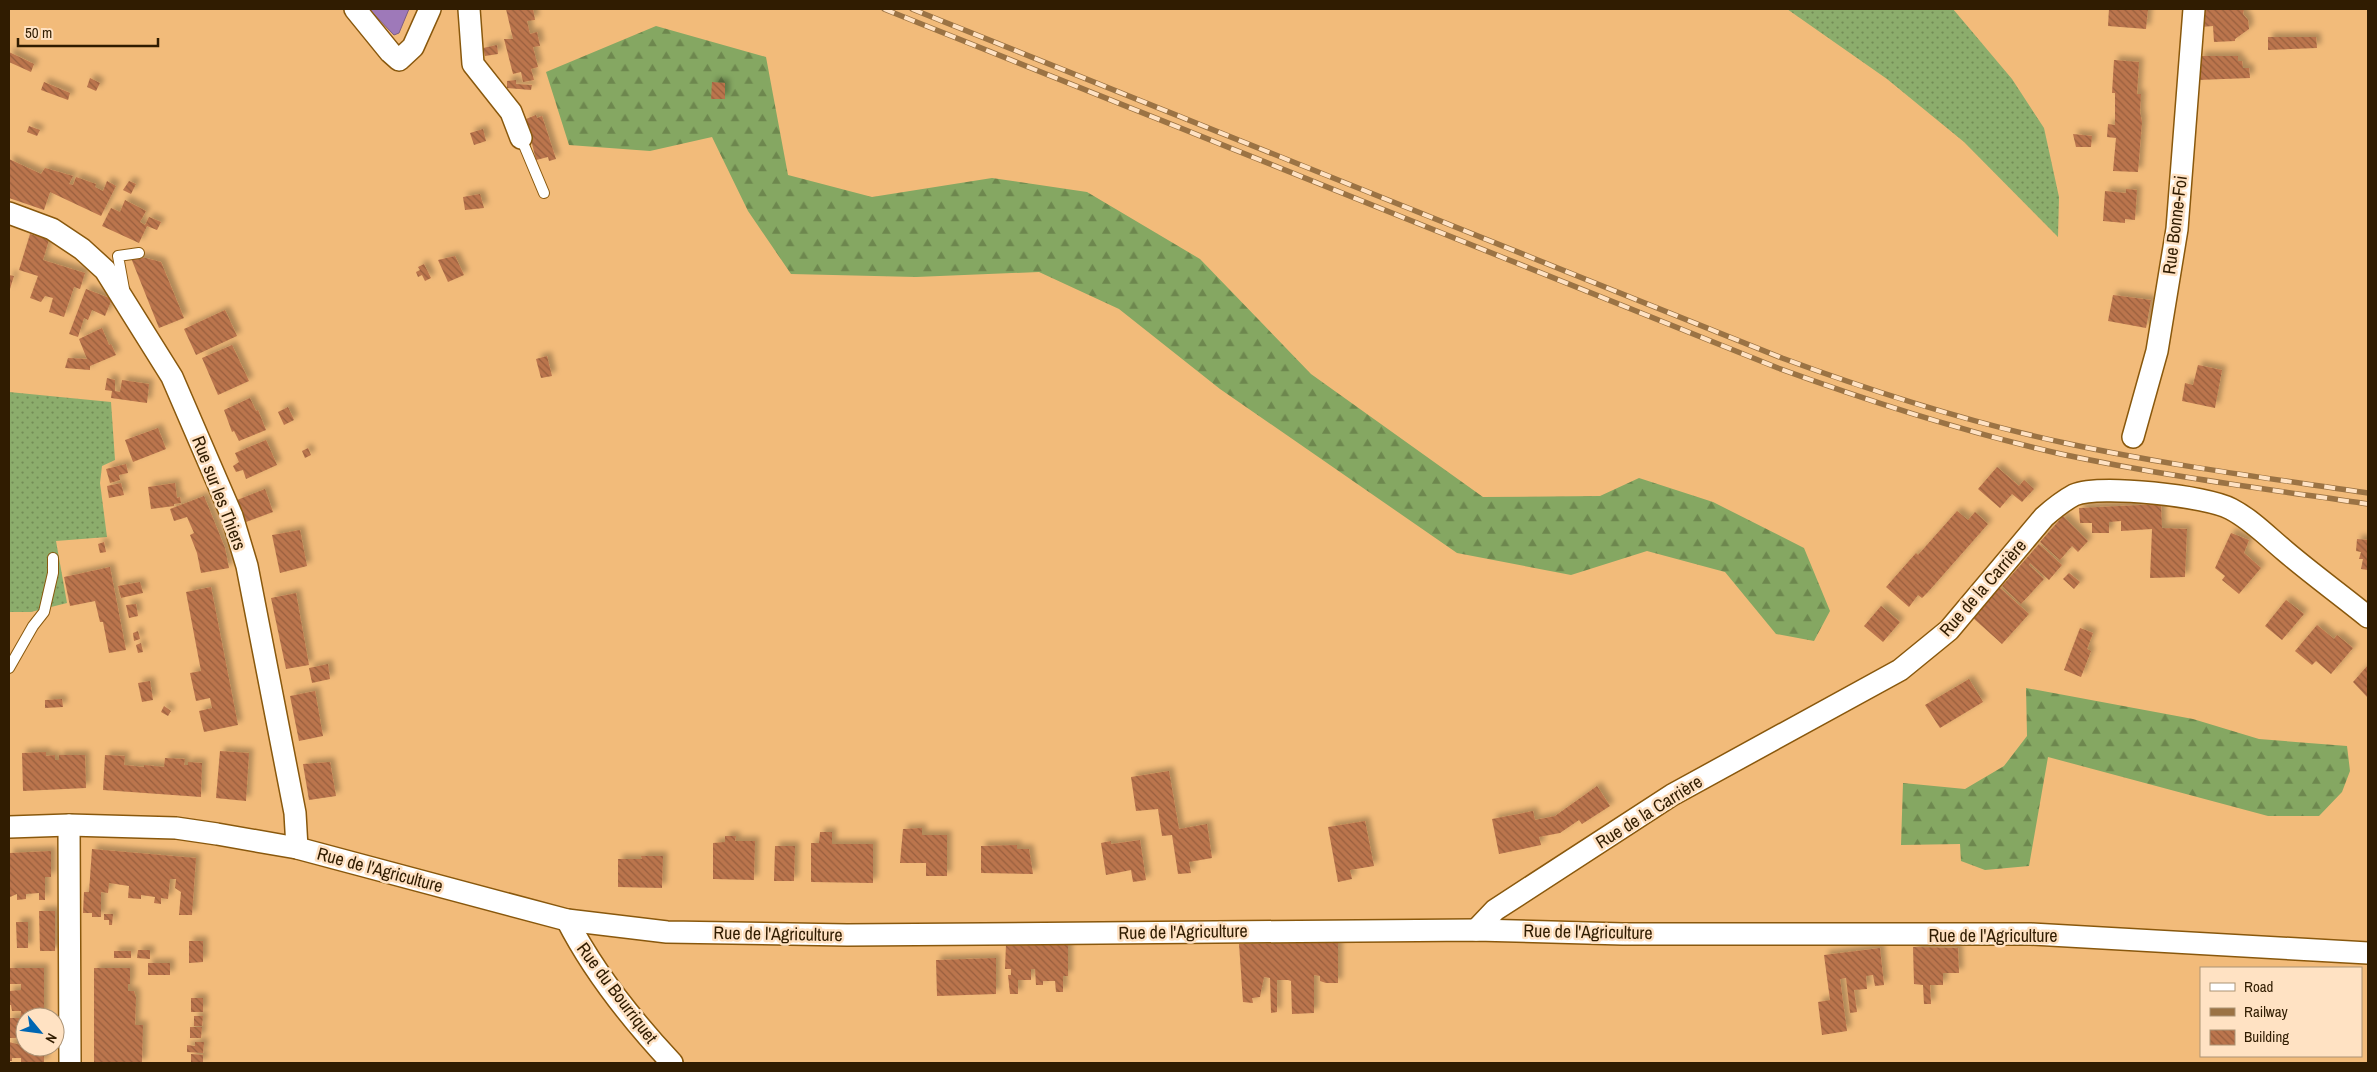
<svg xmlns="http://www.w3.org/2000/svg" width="2377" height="1072" font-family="'Archivo Narrow',sans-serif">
	<defs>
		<pattern id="grass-dots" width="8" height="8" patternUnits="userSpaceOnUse" patternTransform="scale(1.25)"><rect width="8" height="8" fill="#8cad6c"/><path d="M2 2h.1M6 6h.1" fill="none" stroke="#738c56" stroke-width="1.8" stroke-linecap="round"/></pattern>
		<pattern id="forest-firs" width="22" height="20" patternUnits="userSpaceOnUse" patternTransform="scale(1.25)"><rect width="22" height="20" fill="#85a762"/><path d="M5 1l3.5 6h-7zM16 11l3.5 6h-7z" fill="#6d874e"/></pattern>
		<pattern id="building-back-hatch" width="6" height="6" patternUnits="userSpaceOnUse" patternTransform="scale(1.25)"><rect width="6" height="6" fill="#bb754d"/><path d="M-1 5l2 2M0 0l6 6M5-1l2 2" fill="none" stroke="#985f3e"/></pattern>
		<filter id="shadow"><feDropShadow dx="4.5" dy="-4.5" stdDeviation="2.5" flood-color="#0004"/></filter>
	</defs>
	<rect width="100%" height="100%" fill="#f2bb7a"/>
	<g fill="url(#grass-dots)">
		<path d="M1787,9H1953L2012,79L2044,128L2059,197L2058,237L1964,142L1887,79Z"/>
		<path d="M9,392L111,402L115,460L102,466L100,483L107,537L56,541L67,603L31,612H9Z"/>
	</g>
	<g fill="url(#forest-firs)">
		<path d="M656,26L766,57L788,175L872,197L992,178L1087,192L1200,259L1311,374L1483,497L1600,496L1639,478L1713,502L1804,548L1830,611L1814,641L1776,634L1725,572L1647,551L1571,575L1457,553L1220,389L1119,309L1039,272L916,277L791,274L748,211L712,137L650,151L569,145L546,72Z"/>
		<path d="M2026,688L2193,719L2259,739L2347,746L2350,771L2342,792L2319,816H2268L2048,757L2029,866L1985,870L1961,861L1960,844L1901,845L1903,783L1965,789L2004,766L2027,736Z"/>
	</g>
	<path fill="#9e79b9" stroke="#7d5d82" d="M369,9H409L399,33L394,35Z"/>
	<g fill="url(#building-back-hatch)" filter="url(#shadow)">
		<path d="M506,9H533L535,20L527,21L530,34L537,32L540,46L533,47L538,67L531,69L534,80L523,82L521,72L513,74L504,39H513Z"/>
		<path d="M2109,9H2148L2146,29L2108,26Z"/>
		<path d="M2203,9H2244L2243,14L2248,20L2249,29L2235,39V41L2214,42L2213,26L2201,27Z"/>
		<path d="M2268,37H2316L2317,48L2268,50Z"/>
		<path d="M497,45L498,54L485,56L483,48Z"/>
		<path d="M9,52L34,64L31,72L9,62Z"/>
		<path d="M2200,56H2238V61H2242L2243,68H2249L2250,78L2198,80Z"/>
		<path d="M2114,60L2139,62L2137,94H2141L2140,112L2142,122L2138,172L2113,171L2116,138L2107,137L2108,124L2115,125V93H2112Z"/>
		<path d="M90,78L100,83L96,91L87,87Z"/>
		<path d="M516,80V84L532,85L531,90L507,88V81Z"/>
		<path d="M44,82L70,93L68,100L41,90Z"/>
		<path d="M712,82L725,83V99H711Z"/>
		<path d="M536,115L537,118L542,116L556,159L549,161L548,157L536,160L526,119Z"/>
		<path d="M29,126L40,130L37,136L27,132Z"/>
		<path d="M483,129L486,141L474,145L470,133Z"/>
		<path d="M2073,134L2092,136L2091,147H2076Z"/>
		<path d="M9,159L41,174L45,168L73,176L69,184L73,185L76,177L96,184L95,187L103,191L107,181L116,186L101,216L50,192L44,210L9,198Z"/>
		<path d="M129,181L136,184L131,194L123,190Z"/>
		<path d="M2126,189L2137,190L2135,220L2125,219V223L2103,221L2105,191L2126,193Z"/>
		<path d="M480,194L484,208L465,210L463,197Z"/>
		<path d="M125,200L146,211L140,222L145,225L149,217L161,222L157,230L147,226L139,243L102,226L111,208L120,212Z"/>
		<path d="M30,234L49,240L43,260L85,273L80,289L74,287L64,317L49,312L53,298L45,296L41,302L30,298L38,276L19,270Z"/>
		<path d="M455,256L464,275L448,282L438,260Z"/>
		<path d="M131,258H146L161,262L184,318L159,328Z"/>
		<path d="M424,264L431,278L425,281L422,275L418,277L416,272L420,270L418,267Z"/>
		<path d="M9,275L14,276L9,292Z"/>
		<path d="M86,289L112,299L105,316L92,310L88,320L84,318L78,337L69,334Z"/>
		<path d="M2113,295L2151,300L2146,328L2108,321Z"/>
		<path d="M225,310L237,336L196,355L184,329Z"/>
		<path d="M102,328L109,345L111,344L116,355L90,366V370L65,368L68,358L87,359L79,339Z"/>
		<path d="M232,345L249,381L218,395L202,358Z"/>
		<path d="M547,356L552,376L541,378L536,359Z"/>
		<path d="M2198,365L2222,370L2215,408L2182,401L2185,383L2193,385Z"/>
		<path d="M107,378L115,380V391L120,392L122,380L149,384L147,403L111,398L112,391L105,390Z"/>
		<path d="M250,398L256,411L258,410L266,430L239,441L234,431L232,432L224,410Z"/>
		<path d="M288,407L294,420L284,425L278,412Z"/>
		<path d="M158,428L166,449L133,462L125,440Z"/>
		<path d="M266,440L277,465L246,479L243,470L236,472L233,466L239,462L235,453Z"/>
		<path d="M308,448L311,455L305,458L302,451Z"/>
		<path d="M126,464L128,473L119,475L120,480L110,483L106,469Z"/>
		<path d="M1997,467L2019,486L2024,480L2034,489L2022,502L2012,494L2000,508L1978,489Z"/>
		<path d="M121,483L124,495L109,498L107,486Z"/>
		<path d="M175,483L177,498L180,497L181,503L174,504V506L151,509L148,487Z"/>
		<path d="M265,489L273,512L246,522L237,500Z"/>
		<path d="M204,496L225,548L229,568L201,573L197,553L190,535L194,533L187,517L174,521L170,509Z"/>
		<path d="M2161,504L2162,528L2187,529L2185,577L2150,578L2152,529L2121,531V521L2109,522V533H2092V523H2080L2079,508Z"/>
		<path d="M1957,511L1968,520L1975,512L1988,524L1928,592L1922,598L1918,595L1909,607L1886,587L1916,553L1918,555Z"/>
		<path d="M2063,516L2088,541L2078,552L2072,546L2060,560L2040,542Z"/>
		<path d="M300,530L307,566L280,573L272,535Z"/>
		<path d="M2231,533L2249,540L2244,553L2261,568L2239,594L2222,580L2225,576L2215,568Z"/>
		<path d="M2357,539L2368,540V570L2361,569L2363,559H2359L2361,552L2356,551Z"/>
		<path d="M104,542L106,552L100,553L98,544Z"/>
		<path d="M2039,544L2062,565L2049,580L2030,563L2029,565L2044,579L2021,604L2002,586Z"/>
		<path d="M110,567L126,650L109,653L103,622H100L95,601L70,606L64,577Z"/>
		<path d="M2069,573L2080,582L2074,589L2063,579Z"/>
		<path d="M140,582L143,593L121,598L118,586Z"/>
		<path d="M211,587L238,725L204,732L199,711L212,708L210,698L196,701L190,673L201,671L186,592Z"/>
		<path d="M1999,587L2029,614L2002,644L1972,617Z"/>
		<path d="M296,593L309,665L286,669L271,598Z"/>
		<path d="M2286,600L2304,614L2282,640L2265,626Z"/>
		<path d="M136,604L138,616L129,618L126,605Z"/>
		<path d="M1881,606L1900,622L1883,642L1864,626Z"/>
		<path d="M2317,625L2334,639L2337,635L2353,648L2331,674L2316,661L2312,665L2295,651Z"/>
		<path d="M2080,628L2093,633L2087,649L2091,651L2081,677L2064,670Z"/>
		<path d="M138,631L140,639L134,641L133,633Z"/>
		<path d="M141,643L143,652L138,653L136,645Z"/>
		<path d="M328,664L330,679L312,683L309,668Z"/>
		<path d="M2368,665V698L2353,682Z"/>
		<path d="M1969,679L1983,702L1940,728L1925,705Z"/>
		<path d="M150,681L153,700L142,702L138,683Z"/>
		<path d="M315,691L323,736L299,741L290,696Z"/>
		<path d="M62,699L63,707L45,708V700Z"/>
		<path d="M164,706L171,711L168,716L161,712Z"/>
		<path d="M220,751L249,753L246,801L216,798Z"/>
		<path d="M46,752V756L55,755V760H59V755H85L86,788L23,791L22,753Z"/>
		<path d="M105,755L125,756L124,765L144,767V765L164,767L165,758L185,759L184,765H188V762L202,763L201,797L103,790Z"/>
		<path d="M330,762L336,796L309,800L303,764Z"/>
		<path d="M1169,771L1179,829L1207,824L1212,858L1189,862L1191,873L1178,874L1172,835L1162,836L1158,809L1136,811L1131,777Z"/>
		<path d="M1597,786L1610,806L1582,824L1579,820L1560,833L1539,837L1541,845L1499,854L1492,819L1533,811L1535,820L1555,816Z"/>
		<path d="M1365,821L1374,866L1350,870L1352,879L1338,882L1328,827Z"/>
		<path d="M922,828V835H947V876H926V863H900L903,829Z"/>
		<path d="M820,832H832V844H873V883L811,882V843H819Z"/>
		<path d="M725,836H736L735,841H755L754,880L713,879V843L725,842Z"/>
		<path d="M1140,840L1146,880L1133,882L1131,870L1106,875L1101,843L1111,841V844Z"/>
		<path d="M1017,845V849H1029L1033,874L981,873V846Z"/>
		<path d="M775,846H795L794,881H774Z"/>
		<path d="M92,849L196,858L192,915H179L181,892L175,888L176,879H170L168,899L161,898V904L154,903L155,897L141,895V899L128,898L129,886L109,883L108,893L101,892V917H92V913H83L84,892H89Z"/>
		<path d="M51,851V877H45V900H39V893L26,894V899L17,900V894L10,897L9,853Z"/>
		<path d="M641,856H663L662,888L618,887V859H642Z"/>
		<path d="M39,911H55V951H40Z"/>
		<path d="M104,914H113L112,925H109V920H104Z"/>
		<path d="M16,922H28V948H17Z"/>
		<path d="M189,941H203V962L189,963Z"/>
		<path d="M1068,943V976H1063V992H1056L1055,981H1043V985H1036L1035,969H1031V980H1018V994H1010L1008,975H1011V969H1005L1006,944Z"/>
		<path d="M1338,943V983H1326L1320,981V976L1314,975V1013L1292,1014L1291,981L1288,980H1277V1012L1271,1013L1270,978L1264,977L1260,997L1252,998L1253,1003L1243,1002L1239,944Z"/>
		<path d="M1913,947L1958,948L1959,973H1943V985H1930L1931,1004H1924L1923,985L1914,984Z"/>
		<path d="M1880,948L1884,985L1875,986L1873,975L1866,976L1867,989L1854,990L1857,1012L1850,1013L1846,978L1840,979L1847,1031L1822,1035L1818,1002L1830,1000L1824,955Z"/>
		<path d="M138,950H150V959L137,958Z"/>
		<rect x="114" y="951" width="17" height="7"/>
		<path d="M996,958V994L937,996L936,960Z"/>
		<rect x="148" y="963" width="22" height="12"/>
		<path d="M9,968H44V1017H25V1047H44V1063H21V1058H12V1061H9V1042L21,1045V1038H9V1018H20L21,1011H12L11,1005H9V991L21,990V984H9Z"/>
		<path d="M94,968H130V984H128V991H134L136,998L135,1025H143L142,1063H94Z"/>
		<rect x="191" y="998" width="12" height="14"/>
		<path d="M194,1016H203L202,1026H194Z"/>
		<path d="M190,1027H202L201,1038H190Z"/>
		<path d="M195,1042H204L203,1053L187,1052V1045L195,1046Z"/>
		<path d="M191,1054L203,1055V1063H191Z"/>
	</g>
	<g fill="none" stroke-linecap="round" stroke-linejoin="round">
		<g stroke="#89580d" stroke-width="12">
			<g id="service">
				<path d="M521,138L544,193"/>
				<path d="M124,289L118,256L139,253"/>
				<path d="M9,668L33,626L44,612L53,573V558"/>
			</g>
		</g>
		<g stroke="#89580d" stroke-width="24">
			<g id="minor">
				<path d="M355,9L390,52L399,60L413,47L430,9"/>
				<path d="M469,9L473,64L511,112L521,138"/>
				<path d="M9,213L52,229L82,249L105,270L172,377L232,516L247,566L295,813L297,848"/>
				<path d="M2133,437L2157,351L2177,229L2194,9"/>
				<path d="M69,825L70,1063"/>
				<path d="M9,827L69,825L176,828L217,834L297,848L567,920L667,932L847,935L1476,930L1623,934H2031L2368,953"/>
				<path d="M567,920C594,973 631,1019 672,1063"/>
				<path d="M1476,930L1495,910L1672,795L1900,670L1949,630L2044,517C2053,509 2063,501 2074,495C2100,484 2207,496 2231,509C2252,520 2267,536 2285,551C2312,574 2341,595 2368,617"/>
			</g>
		</g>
		<use href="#service" stroke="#fff" stroke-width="10"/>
		<use href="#minor" stroke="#fff" stroke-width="21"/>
		<g stroke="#9b7344" stroke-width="5.5">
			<g id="rail">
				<path d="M884,9L1778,368C1871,402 1965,432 2061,454C2163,476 2266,489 2368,504"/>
				<path d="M912,9L1782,358C1874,392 1968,422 2065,443C2165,465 2267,478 2368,493"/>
			</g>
		</g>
		<use href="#rail" stroke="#ffe2c3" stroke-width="4" stroke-dasharray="11" stroke-linecap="butt"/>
	</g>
	<g text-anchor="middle" stroke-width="5" stroke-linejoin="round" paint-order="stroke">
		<g font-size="18" fill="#301c01" stroke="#ffe2c3">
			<text transform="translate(2175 225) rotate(-83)" y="6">Rue Bonne-Foi</text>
			<text transform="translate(219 493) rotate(69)" y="6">Rue sur les Thiers</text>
			<text transform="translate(1983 588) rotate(-49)" y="6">Rue de la Carrière</text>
			<text transform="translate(1649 812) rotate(-32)" y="6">Rue de la Carrière</text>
			<text transform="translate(380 870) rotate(15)" y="6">Rue de l'Agriculture</text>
			<text transform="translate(1183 932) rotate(-1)" y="6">Rue de l'Agriculture</text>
			<text transform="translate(1588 932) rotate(1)" y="6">Rue de l'Agriculture</text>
			<text transform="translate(778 934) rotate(1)" y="6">Rue de l'Agriculture</text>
			<text x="1993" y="942">Rue de l'Agriculture</text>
			<text transform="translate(617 993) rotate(53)" y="6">Rue du Bourriquet</text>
		</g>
	</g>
	<rect width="2377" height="1072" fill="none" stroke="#301c01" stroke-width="20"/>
	<rect x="2200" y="967" width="162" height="90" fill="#ffe2c3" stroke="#ac9375"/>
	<rect x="2210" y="983" width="25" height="8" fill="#ffffff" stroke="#ac9375"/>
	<text x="2244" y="992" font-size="15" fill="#301c01">Road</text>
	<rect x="2210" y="1008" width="25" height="8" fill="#9b7344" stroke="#ac9375"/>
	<text x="2244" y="1017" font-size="15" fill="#301c01">Railway</text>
	<rect x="2210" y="1030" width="25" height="15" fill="url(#building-back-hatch)" stroke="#ac9375"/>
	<text x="2244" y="1042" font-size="15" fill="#301c01">Building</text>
	<g transform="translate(40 1032) rotate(119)"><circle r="24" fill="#ffe2c3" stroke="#ac9375"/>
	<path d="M0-4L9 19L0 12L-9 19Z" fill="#0066b2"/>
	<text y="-8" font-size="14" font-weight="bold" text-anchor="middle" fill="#301c01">N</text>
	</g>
	<path d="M18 38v8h140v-8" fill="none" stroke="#301c01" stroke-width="2.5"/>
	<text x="25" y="38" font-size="15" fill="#301c01" stroke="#ffe2c3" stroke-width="4" paint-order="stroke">50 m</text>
</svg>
